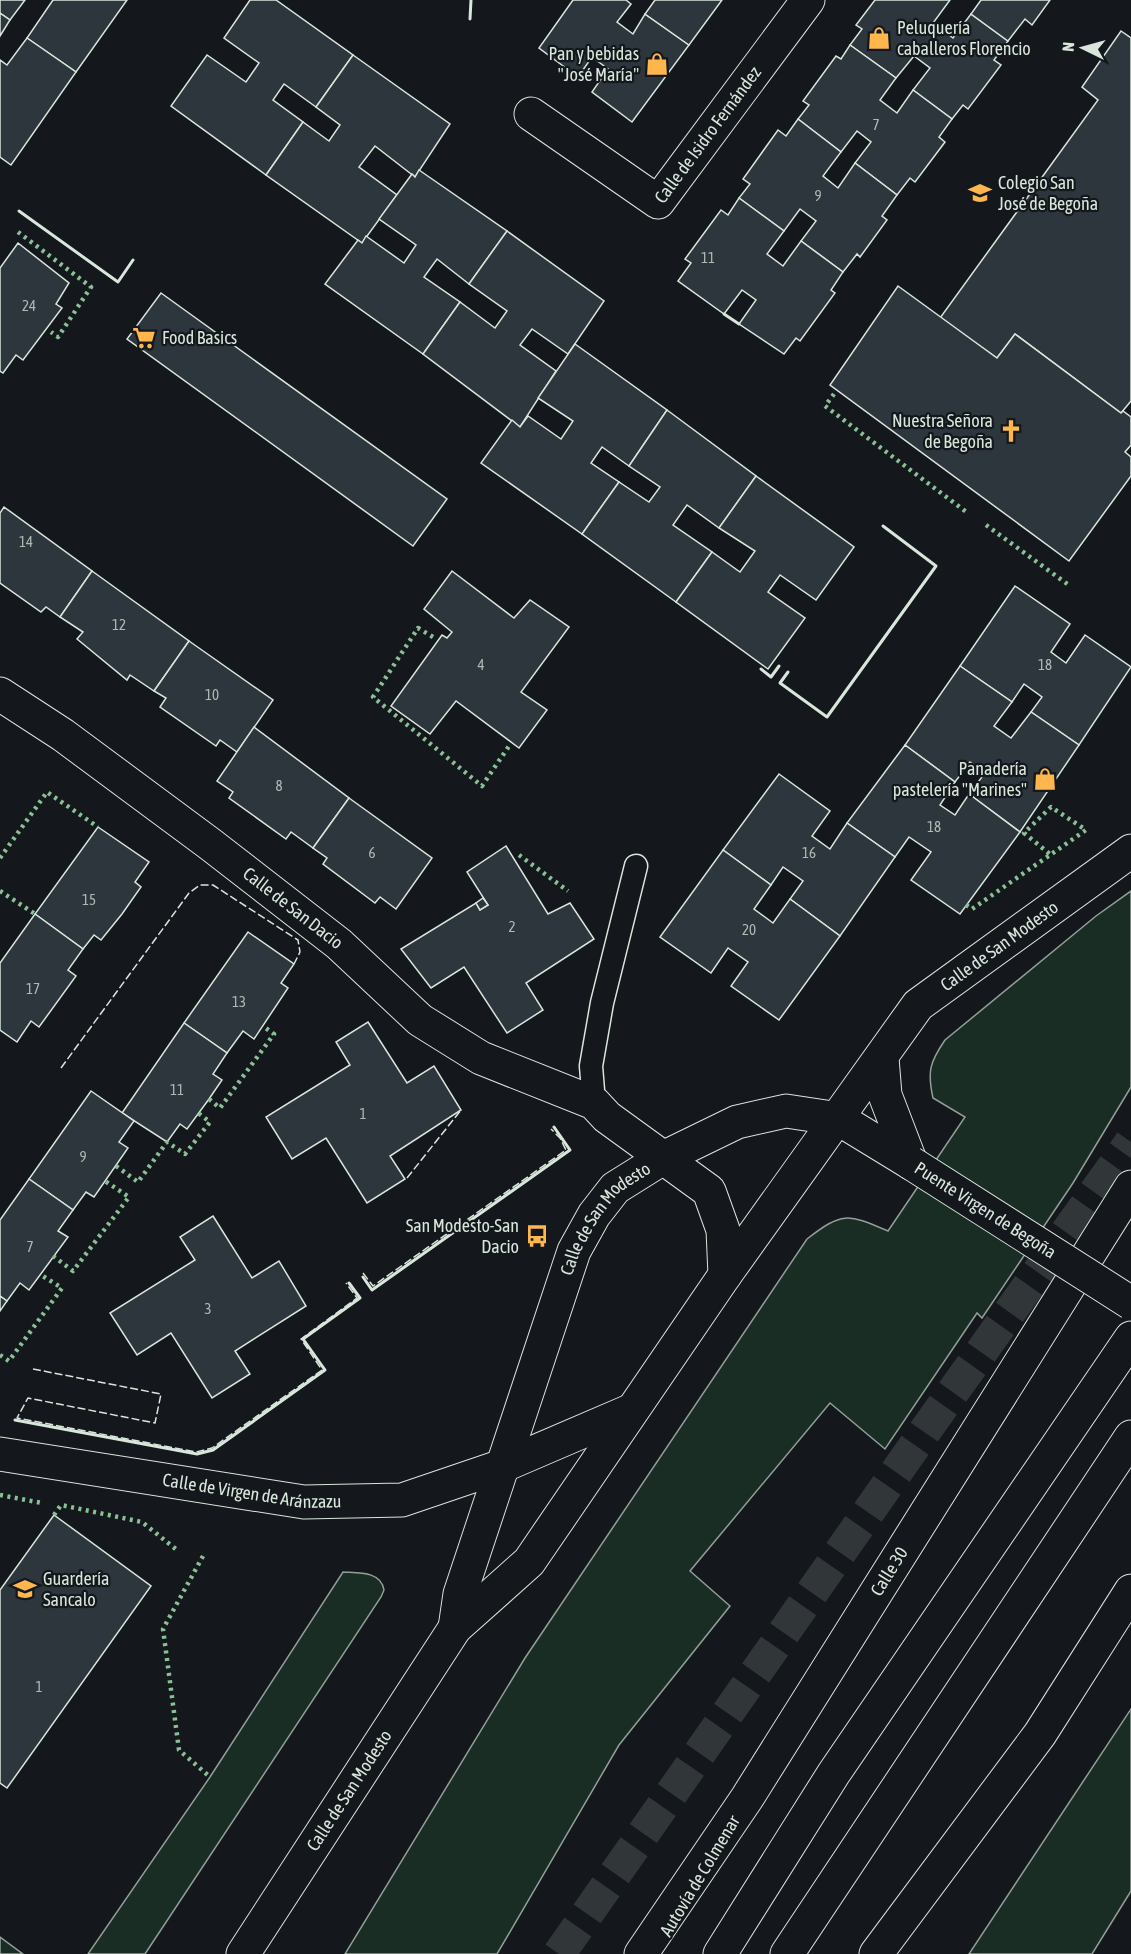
<svg xmlns="http://www.w3.org/2000/svg" width="1131" height="1954" font-family="'Asap Condensed',sans-serif">
	<rect width="100%" height="100%" fill="#14181c"/>
	<g fill="#1a2d24" stroke="#939e99" stroke-width="1.5">
		<path d="M1131,891V1087L1073,1183L982,1318L977,1313L885,1449L830,1403L690,1571L730,1606L619,1745L497,1954H345L525,1658L807,1239C843,1211 848,1214 888,1231L965,1117L933,1098C927,1071 930,1062 945,1040L1096,916Z"/>
		<path d="M343,1572C358,1573 381,1571 384,1590L381,1597L145,1954H88L210,1777Z"/>
		<path d="M1131,1709V1891L1092,1954H969Z"/>
		<path d="M0,1937L23,1954H0Z"/>
	</g>
	<g fill="#2c363c" stroke="#d8e6dc" stroke-width="1.5">
		<path d="M0,0H25L10,20L0,13Z"/>
		<path d="M53,0H127L76,72L27,38Z"/>
		<path d="M250,0H276L353,55L316,107L284,84L273,100L303,122L266,175L171,106L207,55L246,82L259,63L224,38Z"/>
		<path d="M573,0H626L631,4L617,22L633,34L645,14L689,45L632,122L592,92L608,69L592,57L578,77L539,48Z"/>
		<path d="M655,0H722L689,45L645,14Z"/>
		<path d="M875,0H950L933,23L953,38L971,14L1008,41L994,60L1001,65L968,109L963,105L952,119L913,90L930,68L914,56L896,78L850,45L862,29L856,25Z"/>
		<path d="M981,0H1050L1032,25L1025,19L1008,41L971,14Z"/>
		<path d="M0,13L10,20L0,36Z"/>
		<path d="M1121,31L1131,38V401L1121,413L1015,334L997,358L940,318L1098,100L1082,87Z"/>
		<path d="M27,38L76,72L11,165L0,157V60L7,65Z"/>
		<path d="M850,45L896,78L880,100L897,113L913,90L952,119L939,137L945,142L915,182L910,178L897,195L855,163L871,142L857,131L841,152L798,119L809,105L803,101L836,56L841,59Z"/>
		<path d="M353,55L450,124L415,177L375,146L359,167L397,195L362,243L266,175L303,122L329,141L340,125L316,107Z"/>
		<path d="M798,119L841,152L823,176L838,188L855,163L897,195L882,216L887,220L860,257L857,254L843,272L801,241L816,221L800,209L784,231L739,198L750,184L743,179L778,130L786,136Z"/>
		<path d="M419,170L507,231L469,284L437,259L424,277L460,302L423,354L325,284L358,240L362,243L366,236L404,263L416,245L379,219L412,174L415,177Z"/>
		<path d="M739,198L784,231L767,254L783,266L801,241L843,272L831,290L835,293L800,341L796,338L784,354L739,324L756,300L742,290L724,314L678,281L691,263L685,259L721,210L728,215Z"/>
		<path d="M507,231L604,301L568,354L532,329L520,345L556,371L520,427L423,354L460,302L495,328L507,311L469,284Z"/>
		<path d="M18,243L69,283L56,304L62,308L23,360L16,355L3,373L0,371V268Z"/>
		<path d="M898,286L997,358L1015,334L1121,413L1123,411L1131,417V445L1125,452L1131,457V476L1069,561L830,385Z"/>
		<path d="M161,293L447,499L413,546L127,339Z"/>
		<path d="M575,344L667,410L629,466L602,447L591,463L619,482L582,534L481,463L512,420L520,427L528,416L561,439L573,421L538,398Z"/>
		<path d="M667,410L756,476L719,528L687,505L673,525L712,552L676,602L582,534L619,482L649,502L660,487L629,466Z"/>
		<path d="M756,476L854,547L816,600L780,575L768,592L805,618L768,669L676,602L712,552L740,572L755,551L719,528Z"/>
		<path d="M4,507L92,571L60,617L46,607L41,612L0,583V513Z"/>
		<path d="M92,571L189,641L154,691L130,675L127,680L77,639L83,632L60,617Z"/>
		<path d="M452,571L514,618L530,600L569,627L521,692L547,710L519,748L456,701L430,734L391,706L442,635L447,638L452,632L424,609Z"/>
		<path d="M1015,586L1070,624L1051,652L1066,663L1085,635L1131,667L1079,745L1031,712L1042,697L1024,684L1012,702L960,666Z"/>
		<path d="M189,641L273,700L237,752L220,740L216,746L160,707L166,698L154,691Z"/>
		<path d="M960,666L1012,702L994,726L1011,738L1031,712L1079,745L1020,832L969,794L985,773L970,762L955,782L905,745Z"/>
		<path d="M254,727L349,798L313,848L291,832L286,839L229,798L233,792L217,781Z"/>
		<path d="M905,745L955,782L940,805L955,815L969,794L1020,832L960,914L911,880L931,852L909,837L895,857L847,823Z"/>
		<path d="M779,774L830,811L812,836L830,849L847,823L895,857L840,936L790,899L803,881L783,867L771,885L723,850Z"/>
		<path d="M349,798L432,858L396,909L380,897L375,903L323,864L327,858L313,848Z"/>
		<path d="M98,827L149,862L135,882L141,887L122,914L101,940L94,935L83,949L35,914Z"/>
		<path d="M506,846L548,914L570,903L594,939L526,983L543,1010L507,1033L464,967L431,988L401,949L476,903L480,910L488,905L467,872Z"/>
		<path d="M723,850L771,885L754,909L773,923L790,899L840,936L779,1020L731,986L748,962L728,948L711,973L660,937Z"/>
		<path d="M483,898L488,905L480,910L476,903Z"/>
		<path d="M35,914L83,949L68,970L76,976L39,1027L31,1021L17,1042L0,1030V963Z"/>
		<path d="M248,932L294,964L281,983L288,988L254,1039L243,1031L227,1053L184,1023Z"/>
		<path d="M368,1022L407,1083L434,1066L461,1110L390,1156L405,1179L367,1203L326,1138L292,1159L266,1117L350,1065L336,1042Z"/>
		<path d="M184,1023L227,1053L213,1074L222,1080L209,1099L187,1129L180,1124L167,1142L122,1113Z"/>
		<path d="M91,1091L134,1121L119,1142L128,1148L94,1197L86,1192L73,1210L29,1179Z"/>
		<path d="M29,1179L73,1210L58,1231L68,1237L29,1290L20,1283L7,1301L0,1296V1220Z"/>
		<path d="M213,1216L252,1278L279,1261L306,1306L235,1351L250,1374L212,1398L171,1333L137,1355L110,1313L195,1260L180,1237Z"/>
		<path d="M0,1296L7,1301L0,1311Z"/>
		<path d="M54,1515L151,1586L7,1788L0,1783V1590Z"/>
	</g>
	<g fill="none" stroke-linecap="round" stroke-linejoin="round">
		<path stroke="#313739" stroke-width="33" stroke-dasharray="33 16" stroke-linecap="butt" d="M559,1954L925,1431L1131,1142"/>
		<g stroke="#d8e6dc" stroke-width="25">
			<path id="lane" d="M594,1103L591,1066L602,1003L636,866"/>
		</g>
		<g stroke="#d8e6dc" stroke-width="35">
			<g id="street">
				<path id="s1" d="M531,114L658,202L808,0"/>
				<path id="s2" d="M0,694L63,735L210,844L339,944L420,1020L481,1058L594,1103L607,1117L709,1191L723,1230L725,1275"/>
				<path d="M882,1058L885,1095L911,1163"/>
				<path id="s3" d="M0,1454L304,1502L402,1500L502,1466L630,1411"/>
				<path id="s4" d="M455,1628L460,1594L574,1251L594,1215L615,1188L663,1158L737,1122L786,1111L839,1119L911,1163"/>
				<path id="s5" d="M243,1954L455,1628L529,1562L725,1275L918,1005L1131,851"/>
			</g>
		</g>
		<g stroke="#d8e6dc" stroke-width="35">
			<g id="highway">
				<path id="s6" d="M641,1954L747,1798L1131,1187"/>
				<path d="M720,1954L834,1773L1131,1338"/>
				<path d="M787,1954L1131,1437"/>
				<path d="M876,1954L1040,1734L1131,1591"/>
			</g>
		</g>
		<use href="#lane" stroke="#14181c" stroke-width="22"/>
		<use href="#street" stroke="#14181c" stroke-width="33"/>
		<use href="#highway" stroke="#14181c" stroke-width="33"/>
		<g stroke="#d8e6dc" stroke-width="35" stroke-linecap="butt">
			<g id="street-bridge">
				<path id="s7" d="M911,1163L1131,1303"/>
			</g>
		</g>
		<use href="#street-bridge" stroke="#14181c" stroke-width="33"/>
		<g stroke="#8ac095" stroke-width="4.5" stroke-dasharray="3 4.5" stroke-linecap="butt">
			<path d="M18,232L91,287L58,337L51,332"/>
			<path d="M834,394L825,406L969,514"/>
			<path d="M986,525L1070,586"/>
			<path d="M433,637L418,628L373,697L482,786L511,743"/>
			<path d="M519,855L568,891"/>
			<path d="M0,858L47,792L98,827"/>
			<path d="M0,891L35,914"/>
			<path d="M966,905L972,909L1086,830L1051,807L1024,833L1051,855"/>
			<path d="M209,1099L220,1108L274,1034L263,1026"/>
			<path d="M116,1166L138,1182L167,1142L185,1154L210,1122L198,1113"/>
			<path d="M53,1256L73,1271L129,1197L105,1181"/>
			<path d="M0,1355L9,1361L62,1288L41,1275"/>
			<path d="M0,1495L42,1503"/>
			<path d="M54,1515L61,1505L142,1522L177,1550"/>
			<path d="M203,1556L163,1629L179,1750L210,1777"/>
		</g>
		<g stroke="#d8e6dc" stroke-width="1.5" stroke-dasharray="8 3" stroke-linecap="butt">
			<path d="M61,1068L189,893L200,885H213L298,940L300,952L294,964"/>
			<path d="M407,1178L461,1110"/>
			<path d="M363,1273L373,1286L566,1150L560,1138L551,1129"/>
			<path d="M33,1369L161,1394L155,1423L28,1398L17,1418L196,1452L212,1448L322,1370L301,1339L357,1298L346,1283"/>
		</g>
		<g stroke="#d8e6dc" stroke-width="3">
			<path d="M470,19L471,0"/>
			<path d="M19,211L118,282L133,260"/>
			<path d="M724,314L739,324"/>
			<path d="M761,669L771,677L779,666"/>
			<path d="M788,672L780,683L827,717L936,566L883,526"/>
			<path d="M363,1277L372,1290L570,1150L554,1127"/>
			<path d="M15,1420L197,1454L213,1450L325,1370L303,1339L360,1298L349,1283"/>
		</g>
	</g>
	<defs>
		<g id="shop-bare" transform="scale(1.8)"><path d="M-5-2.5h2.3a2.7 3.5 0 0 1 5.4 0H5L5.5 6h-11ZM-1.5-2.5h3a1.5 2.3 0 0 0-3 0Z" fill="#ffb74d" stroke="#14181c" stroke-width="2.5" paint-order="stroke"/></g>
		<g id="school-bare" transform="scale(1.8)"><path d="M0-5L7-2L0 1L-7-2ZM-4 1L0 2.5L4 1V4Q0 6-4 4Z" fill="#ffb74d" stroke="#14181c" stroke-width="2.5" paint-order="stroke"/></g>
		<g id="supermarket-bare" transform="scale(1.8)"><path d="M-6-5.5h2.5l.6 2H6L4.5 2H-2.5L-4.4-4H-6ZM-1.5 3.2a1.3 1.3 0 1 0 .1 0ZM3 3.2a1.3 1.3 0 1 0 .1 0Z" fill="#ffb74d" stroke="#14181c" stroke-width="2.5" paint-order="stroke"/></g>
		<g id="church-bare" transform="scale(1.8)"><path d="M-1.2-6h2.4v3.5h3.3v2.4h-3.3V6h-2.4V-.1h-3.3v-2.4h3.3Z" fill="#ffb74d" stroke="#14181c" stroke-width="2.5" paint-order="stroke"/></g>
		<g id="bus-bare" transform="scale(1.8)"><path d="M-5-6H5V4H4V6H2V4H-2V6H-4V4H-5ZM-3.5-4V0h7V-4ZM-3.5 1.2v1.5H-2V1.2ZM2 1.2v1.5H3.5V1.2Z" fill="#ffb74d" stroke="#14181c" stroke-width="2.5" paint-order="stroke"/></g>
	</defs>
	<g fill-rule="evenodd">
		<use href="#shop-bare" x="879" y="38"/>
		<use href="#shop-bare" x="657" y="64"/>
		<use href="#school-bare" x="980" y="193"/>
		<use href="#supermarket-bare" x="144" y="338"/>
		<use href="#church-bare" x="1011" y="431"/>
		<use href="#shop-bare" x="1045" y="779"/>
		<use href="#bus-bare" x="537" y="1236"/>
		<use href="#school-bare" x="25" y="1589"/>
	</g>
	<g text-anchor="middle" stroke-width="4.5" stroke-linejoin="round" paint-order="stroke">
		<g font-size="15" fill="#adbab4">
			<text x="876" y="130">7</text>
			<text x="818" y="201">9</text>
			<text x="708" y="263">11</text>
			<text x="29" y="311">24</text>
			<text x="26" y="547">14</text>
			<text x="119" y="630">12</text>
			<text x="481" y="670">4</text>
			<text x="1045" y="670">18</text>
			<text x="212" y="700">10</text>
			<text x="279" y="791">8</text>
			<text x="934" y="832">18</text>
			<text x="372" y="858">6</text>
			<text x="809" y="858">16</text>
			<text x="89" y="905">15</text>
			<text x="512" y="932">2</text>
			<text x="749" y="935">20</text>
			<text x="33" y="994">17</text>
			<text x="239" y="1007">13</text>
			<text x="177" y="1095">11</text>
			<text x="363" y="1119">1</text>
			<text x="83" y="1162">9</text>
			<text x="30" y="1252">7</text>
			<text x="208" y="1314">3</text>
			<text x="39" y="1692">1</text>
		</g>
		<g font-size="18" fill="#d8e6dc" stroke="#14181c" text-anchor="start">
			<text x="897" y="34">Peluquería<tspan x="897" dy="21">caballeros Florencio</tspan></text>
			<text x="639" y="60" text-anchor="end">Pan y bebidas<tspan x="639" dy="21">"José María"</tspan></text>
			<text x="998" y="189">Colegio San<tspan x="998" dy="21">José de Begoña</tspan></text>
			<text x="162" y="344">Food Basics</text>
			<text x="993" y="427" text-anchor="end">Nuestra Señora<tspan x="993" dy="21">de Begoña</tspan></text>
			<text x="1027" y="775" text-anchor="end">Panadería<tspan x="1027" dy="21">pastelería "Marines"</tspan></text>
			<text x="519" y="1232" text-anchor="end">San Modesto-San<tspan x="519" dy="21">Dacio</tspan></text>
			<text x="43" y="1585">Guardería<tspan x="43" dy="21">Sancalo</tspan></text>
		</g>
		<g font-size="18" fill="#d8e6dc" stroke="#14181c">
			<text dy="6" stroke="none"><textPath href="#s1" startOffset="238">Calle de Isidro Fernández</textPath></text>
			<text dy="6" stroke="none"><textPath href="#s2" startOffset="363">Calle de San Dacio</textPath></text>
			<text dy="6" stroke="none"><textPath href="#s5" startOffset="1268">Calle de San Modesto</textPath></text>
			<text dy="6" stroke="none"><textPath href="#s7" startOffset="88">Puente Virgen de Begoña</textPath></text>
			<text dy="6" stroke="none"><textPath href="#s4" startOffset="441">Calle de San Modesto</textPath></text>
			<text dy="6" stroke="none"><textPath href="#s3" startOffset="255">Calle de Virgen de Aránzazu</textPath></text>
			<text dy="6" stroke="none"><textPath href="#s6" startOffset="456">Calle 30</textPath></text>
			<text dy="6" stroke="none"><textPath href="#s5" startOffset="195">Calle de San Modesto</textPath></text>
			<text transform="translate(700 1876) rotate(-59)" y="6">Autovía de Colmenar</text>
		</g>
	</g>
	<g transform="translate(1083 48) rotate(275)" stroke="#14181c" stroke-width="4.5" paint-order="stroke">
	<path d="M0-4.5L10 22L0 15L-10 22Z" fill="#d8e6dc"/>
	<text y="-9" font-size="16" font-weight="bold" text-anchor="middle" fill="#d8e6dc">N</text>
	</g>
</svg>
